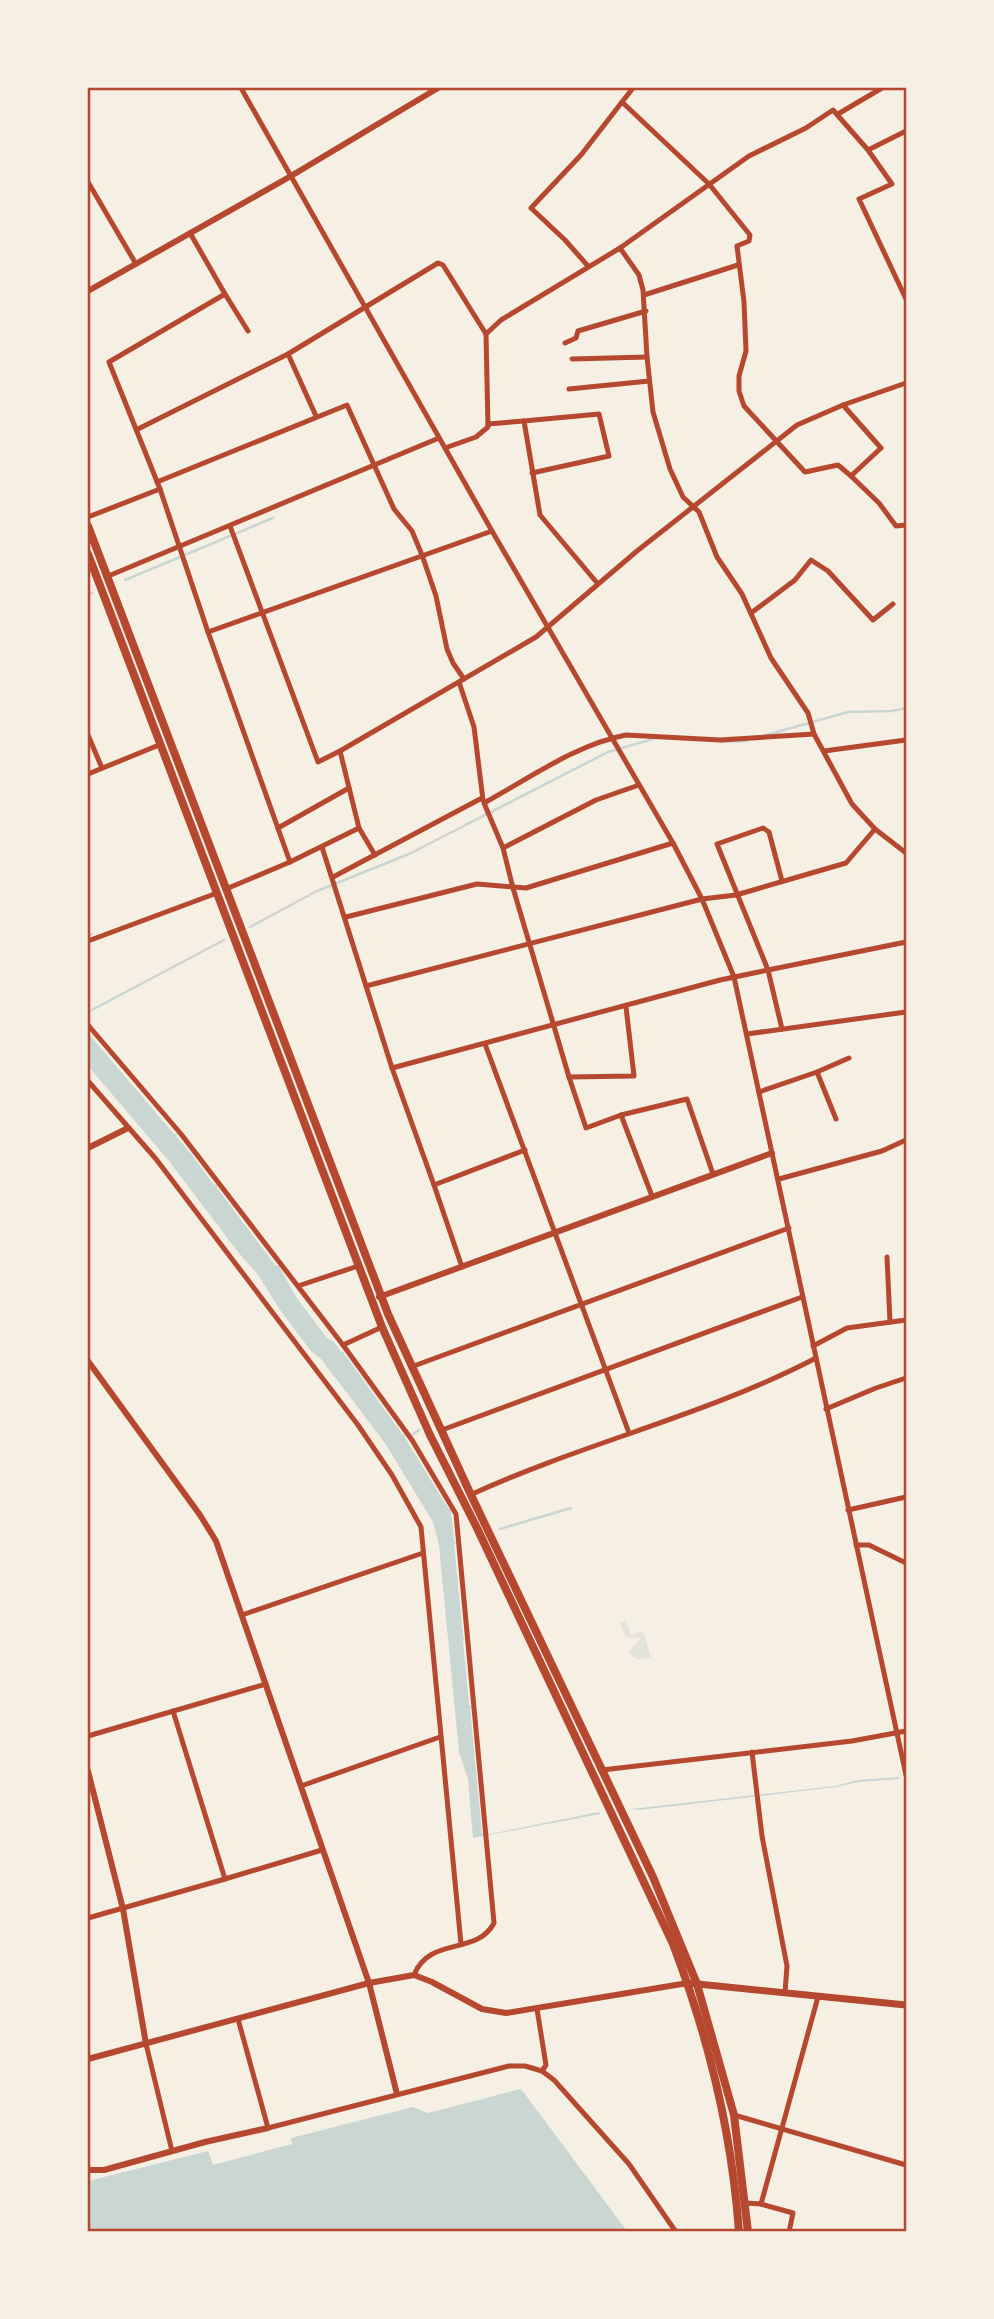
<svg xmlns="http://www.w3.org/2000/svg" width="994" height="2319" font-family="Barlow,sans-serif">
	<rect width="100%" height="100%" fill="#f6efe4"/>
	<path fill="#e2e4dc" d="M626,1620L631,1635L641,1632L644,1633L651,1658L639,1660L633,1657L629,1651L641,1638L625,1637L620,1622Z"/>
	<g fill="#c9d6d2">
		<path d="M88,1033L174,1134H178L176,1136L190,1153L193,1154L192,1155L214,1185L217,1184V1188L275,1265L279,1266L296,1297L327,1338L334,1342L341,1352H343L403,1435L405,1434V1438L448,1508L451,1510L454,1540L456,1543L454,1544L463,1636L465,1639L463,1640L469,1705L472,1707L470,1708L482,1833L490,1834L599,1812L600,1814L473,1838L468,1779L459,1752L439,1545L433,1522L385,1443L321,1359L310,1350L280,1310L259,1276L238,1252L169,1161L88,1066Z"/>
		<path d="M899,1777L900,1779L859,1782L836,1787L639,1810L631,1809L835,1786L858,1780Z"/>
		<path d="M521,2089L627,2231H88V2181L208,2151L213,2165L292,2144L291,2138L413,2107L428,2113Z"/>
	</g>
	<g fill="none" stroke-linecap="round" stroke-linejoin="round">
		<g stroke="#c9d6d2" stroke-width="2.5">
			<path d="M125,580L273,518"/>
			<path d="M88,595L92,593"/>
			<path d="M766,735L848,712L892,711L906,708"/>
			<path d="M722,742L747,741"/>
			<path d="M250,927L317,891L409,854L608,752L653,739"/>
			<path d="M88,936L92,934"/>
			<path d="M88,1012L224,940"/>
			<path d="M413,1434L419,1430"/>
			<path d="M500,1529L571,1508"/>
		</g>
		<g stroke="#b5482f" stroke-width="5">
			<path d="M241,88L492,531L673,843L702,899L734,977L906,1775"/>
			<path d="M633,88L622,102L709,184L750,235L749,241L737,246L744,302L746,351L739,376V391L744,406L805,472L838,465L851,476"/>
			<path d="M838,114L882,88"/>
			<path d="M868,150L906,131"/>
			<path d="M88,182L136,264"/>
			<path d="M190,233L225,294L109,362L160,489L208,632L290,862"/>
			<path d="M620,248L749,156L806,128L833,110L868,150L892,184L859,199L906,299"/>
			<path d="M588,266L565,240L531,208L581,155L622,102"/>
			<path d="M225,294L248,331"/>
			<path d="M644,295L738,265"/>
			<path d="M565,343L576,338L578,331L646,311"/>
			<path d="M288,354L438,263L443,265L486,334"/>
			<path d="M572,359L647,357"/>
			<path d="M569,389L649,381"/>
			<path d="M843,405L881,448L851,476L879,503L896,526L906,525"/>
			<path d="M524,421L599,414L609,456L532,473"/>
			<path d="M488,424L524,421L540,515L598,584"/>
			<path d="M138,429L288,354L316,416"/>
			<path d="M445,448L476,437L488,427L486,334L501,320L620,248L639,275L643,290L647,357L653,412L670,469L683,497L699,512L717,557L742,594L771,658L808,713L814,734L852,804L875,829L906,853"/>
			<path d="M157,482L347,405L394,509L412,531L422,555L436,596L447,649L453,663L464,679"/>
			<path d="M88,517L160,489"/>
			<path d="M230,526L318,762L340,751"/>
			<path d="M106,577L439,438"/>
			<path d="M751,613L795,580L811,560L828,571L873,620L893,604"/>
			<path d="M208,632L492,531"/>
			<path d="M459,682L474,727L483,800"/>
			<path d="M88,735L102,768"/>
			<path d="M824,751L906,740"/>
			<path d="M88,774L159,745"/>
			<path d="M278,828L349,788"/>
			<path d="M359,828L375,855"/>
			<path d="M322,847L392,1068L434,1185L525,1150"/>
			<path d="M503,848L484,803C528,779 577,744 626,735L720,740L814,734"/>
			<path d="M333,877L482,798"/>
			<path d="M226,889L290,862L359,828L340,751L536,637L637,551L797,425L843,405L906,383"/>
			<path d="M346,917L477,884L526,888L673,843"/>
			<path d="M88,941L217,893"/>
			<path d="M366,986L702,899L736,895L846,863L875,829"/>
			<path d="M626,1007L634,1076L569,1077L586,1128L621,1115L652,1196"/>
			<path d="M88,1025L181,1134L343,1345L412,1440L456,1514L494,1923C477,1956 429,1936 414,1975"/>
			<path d="M782,1029L768,970L906,942"/>
			<path d="M747,1034L906,1012"/>
			<path d="M485,1044L629,1433"/>
			<path d="M392,1068L720,980L768,970L717,844L763,828L769,832L782,881"/>
			<path d="M817,1072L849,1058"/>
			<path d="M569,1077L513,888L503,848L596,800L639,785"/>
			<path d="M88,1081L156,1159L358,1425L392,1475L421,1527L461,1944"/>
			<path d="M759,1092L817,1072L836,1119"/>
			<path d="M621,1115L687,1099L713,1174"/>
			<path d="M779,1179L882,1151L906,1140"/>
			<path d="M434,1185L462,1267"/>
			<path d="M887,1257L890,1322"/>
			<path d="M298,1286L358,1266"/>
			<path d="M343,1345L382,1327"/>
			<path d="M813,1346L847,1328L906,1320"/>
			<path d="M411,1367L789,1228"/>
			<path d="M826,1409L876,1388L906,1378"/>
			<path d="M442,1430L802,1297"/>
			<path d="M470,1495C583,1443 707,1415 816,1358"/>
			<path d="M848,1510L906,1497"/>
			<path d="M856,1545H869L906,1563"/>
			<path d="M242,1615L423,1553"/>
			<path d="M173,1711L225,1879L322,1850"/>
			<path d="M88,1736L266,1684"/>
			<path d="M752,1752L762,1836L787,1966L785,1993"/>
			<path d="M602,1770L852,1741L906,1731"/>
			<path d="M301,1786L440,1737"/>
			<path d="M88,1918L225,1879"/>
			<path d="M537,2009L546,2065L542,2071"/>
			<path d="M238,2019L268,2128L509,2066H525L542,2071L554,2080L629,2164L676,2232"/>
			<path d="M146,2044L172,2151"/>
			<path d="M734,2115L906,2165"/>
			<path d="M746,2203L761,2204L793,2213L789,2232"/>
			<path d="M761,2204L818,1997"/>
		</g>
		<g stroke="#b5482f" stroke-width="6">
			<path d="M88,291L291,176L438,88"/>
			<path d="M88,1148L128,1128"/>
			<path d="M379,1297L772,1153"/>
			<path d="M88,1361L200,1515L216,1541L369,1983L397,2094"/>
			<path d="M88,1771L123,1909L146,2044"/>
			<path d="M88,2059L369,1983L414,1975L432,1982L482,2009L506,2013L688,1983"/>
			<path d="M88,2170H104L205,2142L268,2128"/>
		</g>
		<path stroke="#b5482f" stroke-width="7" d="M688,1983L906,2005"/>
		<g stroke="#b5482f" stroke-width="8">
			<path d="M88,526L388,1314L471,1495L653,1877L697,1984L734,2115L748,2232"/>
			<path d="M88,554L382,1327L430,1435L477,1528L673,1944C708,2036 732,2133 739,2232"/>
		</g>
	</g>
	<rect width="994" height="2319" fill="none" stroke="#f6efe4" stroke-width="178"/>
	<rect x="89" y="89" width="816" height="2141" fill="none" stroke="#b5482f" stroke-width="2.5"/>
</svg>
